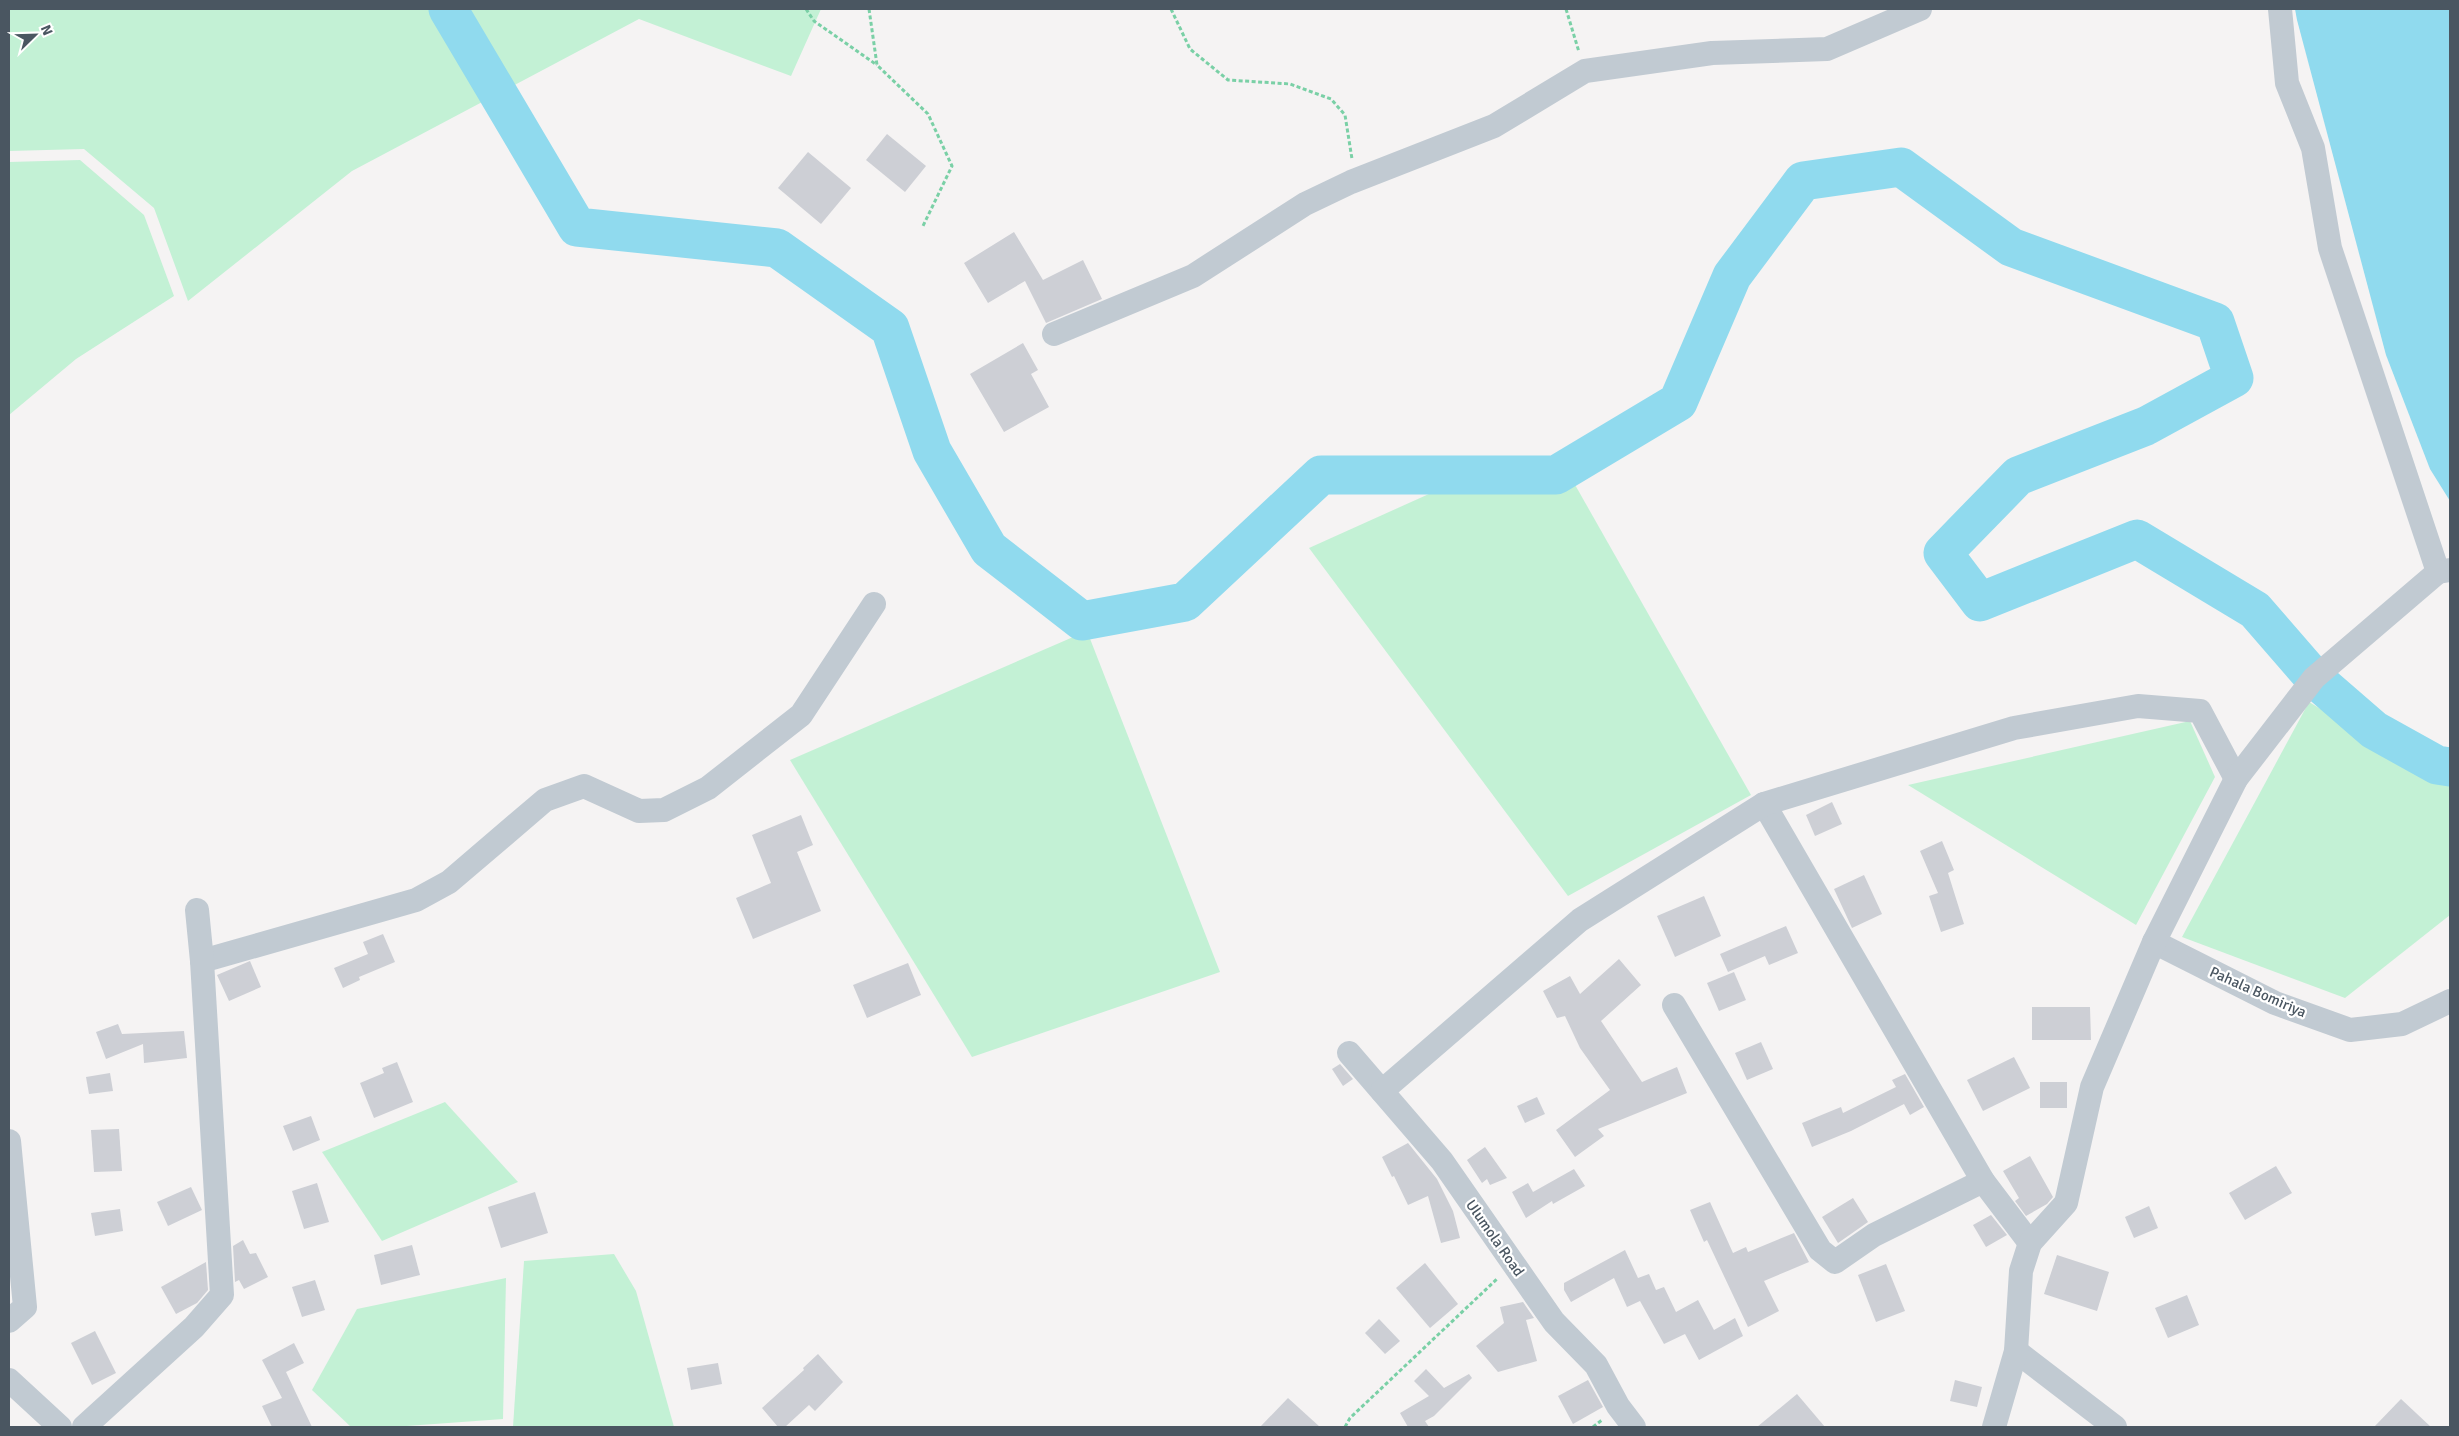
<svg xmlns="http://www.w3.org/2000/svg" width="2459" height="1436" font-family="Signika,sans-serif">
	<rect width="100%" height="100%" fill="#f5f3f3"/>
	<g fill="#c3f1d5">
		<path d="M9,9H821L791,76L639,19L352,171L188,301L154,208L84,149L9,151Z"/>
		<path d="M80,160L144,215L174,296L76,359L9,415V162Z"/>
		<path d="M1574,483L1751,795L1568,896L1309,548L1440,489Z"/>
		<path d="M1087,631L1220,972L972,1057L790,760Z"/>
		<path d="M2309,702L2450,787V915L2345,998L2182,937Z"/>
		<path d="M2190,721L2215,777L2136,925L1908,785Z"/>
		<path d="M445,1102L518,1182L382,1241L322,1152Z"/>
		<path d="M614,1254L636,1291L674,1427H513L524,1261Z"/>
		<path d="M506,1278L503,1419L393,1427H351L312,1390L357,1309Z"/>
	</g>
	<path fill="#90daee" d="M2295,9H2450V501L2430,469L2386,355L2297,20Z"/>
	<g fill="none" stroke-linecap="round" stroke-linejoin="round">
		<path stroke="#90daee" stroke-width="39" d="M448,9L577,227L777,248L890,328L932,451L989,549L1082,621L1185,602L1321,475H1556L1678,402L1732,276L1803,181L1901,167L2011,247L2215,322L2234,378L2146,426L2018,476L1943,553L1980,602L2137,539L2255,610L2314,678L2374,730L2437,765L2450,767"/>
	</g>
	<g fill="#cdcfd5">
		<path d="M887,134L926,166L905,192L866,160Z"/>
		<path d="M808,152L851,188L821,224L778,188Z"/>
		<path d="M1014,232L1043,280L1083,260L1102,299L1046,323L1025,281L988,303L964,263Z"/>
		<path d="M1023,343L1038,370L1031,374L1049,407L1004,432L970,374Z"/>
		<path d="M1832,802L1842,824L1815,836L1806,815Z"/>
		<path d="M801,815L813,845L797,852L821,911L753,939L736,898L771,883L752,835Z"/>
		<path d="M1942,841L1954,870L1948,873L1964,924L1941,932L1929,896L1938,893L1920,851Z"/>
		<path d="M1864,875L1882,914L1852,928L1834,889Z"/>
		<path d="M1704,896L1721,936L1675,957L1657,916Z"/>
		<path d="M1786,926L1798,953L1769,965L1765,956L1728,972L1720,954Z"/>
		<path d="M383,934L395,962L359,977L360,980L343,988L334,968L368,954L363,942Z"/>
		<path d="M1619,959L1641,985L1601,1021L1642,1082L1677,1067L1687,1093L1598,1129L1604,1136L1575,1157L1556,1130L1610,1090L1580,1048L1565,1016L1557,1018L1543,991L1570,976L1580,994Z"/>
		<path d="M250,961L261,987L229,1001L217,975Z"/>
		<path d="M908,963L921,995L867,1018L853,985Z"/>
		<path d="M1734,972L1746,1000L1719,1011L1707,983Z"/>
		<path d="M2032,1007H2090L2091,1040H2032Z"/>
		<path d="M118,1024L122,1034L184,1031L187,1058L144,1063L143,1044L106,1059L96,1032Z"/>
		<path d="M1761,1042L1773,1069L1747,1080L1735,1053Z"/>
		<path d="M2014,1057L2030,1088L1983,1111L1967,1080Z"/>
		<path d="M397,1062L413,1102L374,1118L360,1083L384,1073L382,1068Z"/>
		<path d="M1340,1064L1353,1079L1343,1086L1332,1069Z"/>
		<path d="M110,1073L113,1091L89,1094L86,1077Z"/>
		<path d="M1905,1074L1924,1107L1910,1115L1904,1104L1851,1131L1812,1147L1802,1123L1841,1107L1843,1113L1896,1087L1892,1080Z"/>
		<rect x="2040" y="1082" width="27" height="26"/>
		<path d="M1537,1097L1545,1114L1525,1123L1517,1106Z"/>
		<path d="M311,1116L320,1140L293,1151L283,1126Z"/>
		<path d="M119,1129L122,1171L94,1172L91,1130Z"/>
		<path d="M1408,1143L1437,1179L1453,1211L1460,1238L1441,1243L1428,1196L1408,1205L1394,1176L1392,1177L1382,1157Z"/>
		<path d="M1485,1147L1507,1178L1490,1185L1487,1179L1482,1183L1467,1160Z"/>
		<path d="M2030,1156L2053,1197L2047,1204L2026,1216L2015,1201L2019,1198L2003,1171Z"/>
		<path d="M2276,1166L2292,1193L2245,1220L2229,1193Z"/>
		<path d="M1574,1169L1585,1186L1553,1204L1552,1201L1526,1218L1512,1192L1528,1183L1533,1192Z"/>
		<path d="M317,1183L329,1222L304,1229L292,1191Z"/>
		<path d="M191,1187L202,1210L168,1226L157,1202Z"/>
		<path d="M535,1192L548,1233L501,1248L488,1207Z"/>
		<path d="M1853,1198L1868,1222L1838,1243L1822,1217Z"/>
		<path d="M1710,1202L1733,1253L1746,1247L1748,1252L1794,1233L1809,1262L1764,1281L1779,1311L1748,1327L1707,1240L1704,1242L1690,1210Z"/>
		<path d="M2149,1206L2158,1228L2134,1238L2125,1217Z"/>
		<path d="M120,1209L123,1231L95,1236L91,1213Z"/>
		<path d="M1991,1215L2007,1235L1986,1247L1973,1225Z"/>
		<path d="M243,1240L250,1254L256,1253L268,1277L244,1289L239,1280L235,1282L233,1246Z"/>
		<path d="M412,1245L420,1275L381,1285L374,1255Z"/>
		<path d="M1625,1250L1638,1278L1649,1274L1656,1290L1664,1287L1676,1312L1698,1300L1714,1330L1735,1318L1743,1336L1699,1360L1685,1334L1664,1344L1640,1301L1627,1307L1614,1278L1571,1302L1564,1290V1283Z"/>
		<path d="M2057,1255L2109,1272L2097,1311L2044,1294Z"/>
		<path d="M206,1262L208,1290L197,1303L176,1314L161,1287Z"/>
		<path d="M1425,1263L1458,1304L1430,1328L1396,1288Z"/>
		<path d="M1886,1264L1905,1311L1876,1322L1858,1275Z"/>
		<path d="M315,1280L325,1310L302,1317L292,1287Z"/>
		<path d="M2187,1295L2199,1325L2168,1338L2155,1308Z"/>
		<path d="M1523,1302L1534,1318L1526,1320L1537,1361L1498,1372L1476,1346L1504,1323L1500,1307Z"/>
		<path d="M1379,1319L1400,1341L1385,1354L1365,1333Z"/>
		<path d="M95,1331L116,1373L92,1385L71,1343Z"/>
		<path d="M294,1343L304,1363L286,1372L312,1427H272L262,1406L282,1398L262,1360Z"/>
		<path d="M818,1354L843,1382L815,1411L809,1405L785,1427H778L762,1408L804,1370L803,1368Z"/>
		<path d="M718,1363L722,1384L691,1390L687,1368Z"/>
		<path d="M1426,1369L1444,1388L1469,1374L1472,1378L1434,1416L1425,1421L1429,1427H1408L1400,1413L1429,1396L1414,1381Z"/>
		<path d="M1588,1380L1603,1407L1573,1424L1558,1396Z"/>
		<path d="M1955,1380L1982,1387L1977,1407L1950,1401Z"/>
		<path d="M1797,1394L1825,1427H1757Z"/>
		<path d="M1288,1398L1320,1427H1260Z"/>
		<path d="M2401,1399L2431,1427H2374Z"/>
	</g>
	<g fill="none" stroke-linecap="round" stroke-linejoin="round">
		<g stroke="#7ad0a6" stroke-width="3" stroke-dasharray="4 2.5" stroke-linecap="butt">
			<path d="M806,9L814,21L877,65"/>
			<path d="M869,9L877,65L928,114L952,166L922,228"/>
			<path d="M1171,9L1190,49L1228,80L1290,84L1331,99L1345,115L1352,159"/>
			<path d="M1566,9L1579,52"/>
			<path d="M1345,1427L1350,1418L1498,1278"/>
			<path d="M1593,1427L1602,1420"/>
		</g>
		<g stroke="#c1cad2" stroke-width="24">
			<path d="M2280,9L2287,83L2313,148L2330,248L2438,572L2450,570"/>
			<path d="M1054,334L1193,276L1305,204L1351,182L1494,126L1585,71L1712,53L1827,49L1920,9"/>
			<path d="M1764,804L1983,1181L2030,1243"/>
			<path d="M2154,942L2275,1003L2350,1030L2402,1024L2450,1001"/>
			<path d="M202,961L416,900L449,882L545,800L584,786L639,811L664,810L708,788L801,715L874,604"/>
			<path d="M1674,1005L1820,1250L1835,1262L1874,1235L1983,1181"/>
			<path d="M1349,1053L1442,1161L1554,1322L1596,1365L1618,1406L1634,1427"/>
			<path d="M1382,1091L1580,920L1764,804L2014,728L2138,706L2200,711L2236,779"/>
			<path d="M9,1141L25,1307L9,1321"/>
			<path d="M2016,1351L2115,1427"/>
			<path d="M9,1380L60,1427"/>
			<path d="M84,1427L194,1327L222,1295L202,961L197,910"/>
			<path d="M1994,1427L2016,1351L2021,1271L2030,1243L2066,1203L2092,1087L2154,942L2236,779L2314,678L2438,572"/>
		</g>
	</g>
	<g text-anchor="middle" stroke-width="4.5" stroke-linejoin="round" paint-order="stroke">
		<g font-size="15" fill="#4a5661" stroke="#fff">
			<text transform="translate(2258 992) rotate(24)" y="5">Pahala Bomiriya</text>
			<text transform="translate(1495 1238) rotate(55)" y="5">Ulumola Road</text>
		</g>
	</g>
	<rect width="2459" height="1436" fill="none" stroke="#4a5661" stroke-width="20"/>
	<g transform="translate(35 35) rotate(67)" stroke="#ffffff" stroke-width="4" paint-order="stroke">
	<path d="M0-4L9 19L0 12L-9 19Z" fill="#4a5661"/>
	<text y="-8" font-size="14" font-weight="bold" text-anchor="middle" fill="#4a5661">N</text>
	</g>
</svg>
